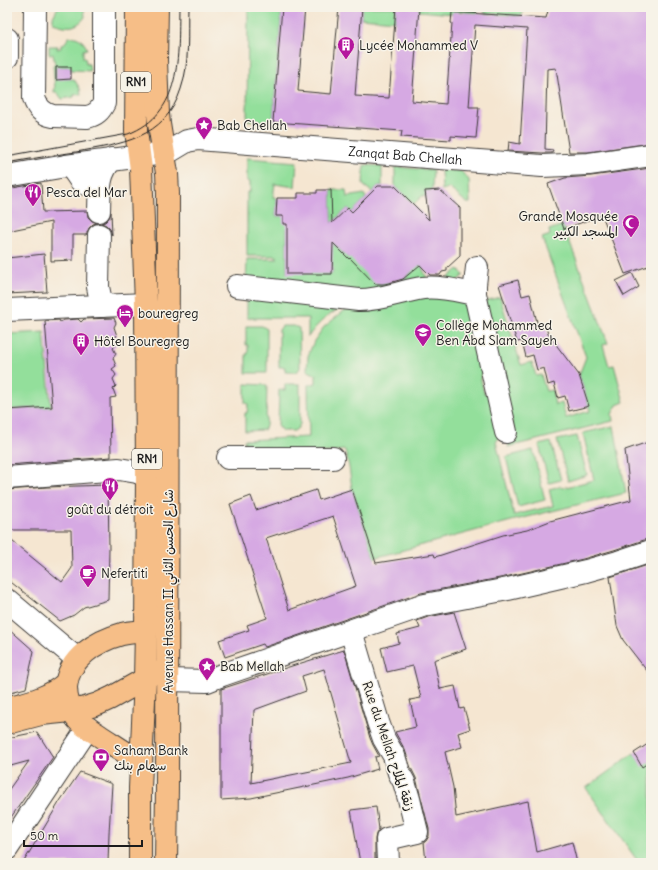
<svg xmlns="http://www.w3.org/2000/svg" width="658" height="870" font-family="Delius,'Playpen Sans Arabic',sans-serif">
	<rect width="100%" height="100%" fill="#f7f3e8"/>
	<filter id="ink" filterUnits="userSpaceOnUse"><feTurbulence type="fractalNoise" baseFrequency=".025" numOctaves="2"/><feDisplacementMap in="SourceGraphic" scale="8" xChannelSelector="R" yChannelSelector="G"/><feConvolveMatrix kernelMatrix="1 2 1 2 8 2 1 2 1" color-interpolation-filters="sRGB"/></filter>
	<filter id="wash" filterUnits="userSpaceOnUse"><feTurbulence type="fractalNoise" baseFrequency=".012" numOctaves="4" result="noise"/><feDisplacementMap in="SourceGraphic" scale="16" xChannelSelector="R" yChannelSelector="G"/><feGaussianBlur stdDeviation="0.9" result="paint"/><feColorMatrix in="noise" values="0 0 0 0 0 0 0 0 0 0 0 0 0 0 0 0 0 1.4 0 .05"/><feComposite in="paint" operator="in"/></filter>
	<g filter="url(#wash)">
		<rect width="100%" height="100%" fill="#f5e6d1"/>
		<g fill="#93df9b" stroke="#587e5c">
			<path d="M58,7H84L85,17C75,30 66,27 53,23V17Z"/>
			<path d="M248,7H282L273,122L247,120Z"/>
			<path d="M362,7H396L395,21L361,18Z"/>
			<path d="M400,7H478V13L454,11L453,14L419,11V8Z"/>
			<path d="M485,7H523L522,16L484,13Z"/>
			<path d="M69,37C78,35 84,41 87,49L83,50V58H85L86,64H89L90,71L71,70V67H56V79H74L80,89L81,94L74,95V97L62,99L57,92H54V90L55,89L53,65L55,64L53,54H49V46H58L57,49L61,48V45L64,44Z"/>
			<path d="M247,158L297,162L295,187L275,184L273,197L277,198L276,216H283L287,224V273L332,274V260H320L333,241L335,245L349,259L353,254L376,284H401V281L412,272L408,267L414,259L422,267L428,281L447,280L450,276L458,269L464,275L452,285L378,295L246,284L247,259H277V256H247V192H250V182L247,181Z"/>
			<path d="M364,165L382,166V186H378L372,192L363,185Z"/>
			<path d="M395,167L433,170L432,190L425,191L426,196H422L414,204L395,186Z"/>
			<path d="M441,170L461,171L469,180L470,203H467L449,188L442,190Z"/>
			<path d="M331,190H346L347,197L364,194L366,198L352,212L348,208L332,223Z"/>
			<path d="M563,225L608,343L603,345L609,366L614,365L624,402L617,405L612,414L613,421L508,447L514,431L485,301L500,297L521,365L532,362L536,376L541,375L546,391L552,390L555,405L562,403L566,418L590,411L579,375L586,357L542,238L550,235L549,230Z"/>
			<path d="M247,291L348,305C331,312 318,322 308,337V318H247Z"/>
			<path d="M426,293L465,298L485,372L480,375L484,393H490L501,435L496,442L514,515L553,506L549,489L561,486L562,488L594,480L583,433L614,426L626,493L515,520L374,558L352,489L349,467L345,450L329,452L245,453L244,440L309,437L308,385L316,383V375L307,370L308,356L314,341L324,327L344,311Z"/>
			<path d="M246,326H262L267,329V373H246V354H248V345H246Z"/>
			<path d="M282,326H294L299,328L300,368C297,374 291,372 285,372V367H279V330Z"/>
			<path d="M44,332L51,407L7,410V334Z"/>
			<path d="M245,384L267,385L266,426L264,430L245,431V413H247L248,404L245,403Z"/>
			<path d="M285,384H300V424L298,428L294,431H282L278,426L279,390H285Z"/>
			<path d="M577,436L587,475L568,481L557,440Z"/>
			<path d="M551,442L561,480L549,483L539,445Z"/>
			<path d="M533,450L545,500L518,507L506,457Z"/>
			<path d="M634,753L642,766L651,761V863H639L586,788Z"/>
		</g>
		<g id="blocks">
			<g fill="#d6a9e3" fill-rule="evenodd">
				<path d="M282,7H305L298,91L331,94L339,7H362L355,96L389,98L396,7L419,8L412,101L446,104L452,23H451L452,12L546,18L549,7H651V143L588,152H569L556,68L547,69L545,149L553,150L552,153H542L508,151L509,142L520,144L527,29L475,25L469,107H479L476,138L451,136V140L401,137L402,131L273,122Z"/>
				<path d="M56,67H71V79L56,80Z"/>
				<path d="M651,168V265L625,274L602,215L564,229L548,184L565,178L591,176Z"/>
				<path d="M41,183L43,212L87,211L88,217L92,221L97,223L93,224L89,228L86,235H73V260L51,261V222L7,231V189Z"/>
				<path d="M378,186H395L429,220L425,191L440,190L460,208V256L447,268V271L442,272L440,275H430L420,265L403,279L385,284H375L350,258L349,259L333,243L332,274H287V224H283V216H276L277,198H298V193H317V190H331L332,223L348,208L352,212Z"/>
				<path d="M111,212L112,235L110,229L106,225L101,223L105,222L109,218Z"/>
				<path d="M44,254L47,292L7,294V258Z"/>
				<path d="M632,273L639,287L624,296L616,281Z"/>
				<path d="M518,280L522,296L530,294L538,326L545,324L548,334L579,375L589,406L569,411L565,396L558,398L554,383L548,385L544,368L537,370L533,355L526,357L522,341L517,342L499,285Z"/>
				<path d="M114,318L116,323L114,327L117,336L113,338L116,345L113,348L116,354L113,358L116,366L112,369L116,375L113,379L116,386L113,389L116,397L110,398L111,457L7,465V410L52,407L45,321L59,320L60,322L64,320L78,319L81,322L84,319Z"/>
				<path d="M651,441V539H647L614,550L583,559L505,577L421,593L265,647L263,644L225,657L219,640L249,630L247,625L267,618L230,504L251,496L256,510L316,490L319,500L352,489L376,563L434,554L435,557L503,535L527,530L550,521L631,500L625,450ZM333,516L356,586L289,610L266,538Z"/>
				<path d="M108,485L109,548L108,600L84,607L74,615L60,621L7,579V537L62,582L72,568L71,530H7V490L47,487Z"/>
				<path d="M651,564V676L623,640L617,626L610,577Z"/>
				<path d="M454,612L466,649L434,660L440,689L455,686L460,709L464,708L470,729L458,733L462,747L445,752L453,787L456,817L528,801L537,852L572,842L577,863H426L424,842L426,841L429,836V829L416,778L411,768L405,750L395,732L416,727L410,700L421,698L413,666L387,672L381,648L399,643L397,634L420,628L417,621L428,617Z"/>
				<path d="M7,627L34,651L26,688L7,693Z"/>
				<path d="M344,650L370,738L373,745L379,756L375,757L378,769L348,778L251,798L221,800V689L298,664ZM324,669L351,763L251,783L254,710L306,691L302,676Z"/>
				<path d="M37,732L53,757L7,823V792L29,761L7,767V738Z"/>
				<path d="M651,742V761L642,767L634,753Z"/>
				<path d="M80,772L112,784L109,833L108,863H23L60,801Z"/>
				<path d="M376,807L379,829L376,834L375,839V863H360L351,810Z"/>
			</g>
		</g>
	</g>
	<g filter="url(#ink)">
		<use href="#blocks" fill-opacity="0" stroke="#3d3a37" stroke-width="1"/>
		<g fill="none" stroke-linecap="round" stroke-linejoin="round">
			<g stroke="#3d3a37" stroke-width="24">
				<g id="minor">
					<path d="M35,7L34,98C37,108 43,114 53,116L87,117C96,115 100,111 104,103V7"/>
					<path d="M7,39V57"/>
					<path d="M66,166C68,167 70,167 72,169C75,172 77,176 80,180C86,187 95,184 101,178"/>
					<path id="s1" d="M7,176L66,166L164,153L172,150L187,141L198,139L542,166L589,164L651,155"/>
					<path d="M99,211C100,190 97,176 112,159"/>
					<path d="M99,235L98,287L102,306"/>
					<path d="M477,267L475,285V294L506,432"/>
					<path d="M237,286L359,300C382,300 401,291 423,288C440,286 458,291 475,294"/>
					<path d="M7,310L146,304"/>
					<path d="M228,458H333"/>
					<path d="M7,478L119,469L137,472L147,476"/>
					<path d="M7,600L77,659"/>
					<path d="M351,631L378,722L384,739L394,756L399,773L404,782L409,799L417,832L387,839L388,863"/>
					<path d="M168,680L207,681L222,675L425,605L508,589L586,571L618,562L651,551"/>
					<path d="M7,849L88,728"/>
				</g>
			</g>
			<g stroke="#3d3a37" stroke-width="24">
				<g id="major">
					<path d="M137,7L136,131L141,169L142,194L146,304L147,476L146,631L145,679L140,788V863"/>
					<path d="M157,7L156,60L158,114L159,124L167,173L168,193L167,788L166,863"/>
					<path d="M14,706C34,701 51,696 66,683"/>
					<path d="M7,723L41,714L71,711L85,708L98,704L111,698L145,679L149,676L153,672"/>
					<path d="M141,762C127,754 114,745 100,736C93,731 84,727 78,720C70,711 66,699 66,687C68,658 97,641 122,634C130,632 138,632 146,631"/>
				</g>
			</g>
			<use href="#minor" stroke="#fff" stroke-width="22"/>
			<use href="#major" stroke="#f6be87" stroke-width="22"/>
			<g stroke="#1c1c1c" stroke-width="1">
				<path d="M7,156L128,134C183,113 178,56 179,7"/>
				<path d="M7,163C30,159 53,155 76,152C121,144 165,139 181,89C190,63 187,34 188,7"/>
			</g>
		</g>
	</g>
	<defs>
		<g id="building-pin" transform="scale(0.9)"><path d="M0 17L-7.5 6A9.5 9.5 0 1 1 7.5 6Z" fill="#b5179e" stroke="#f7f3e8"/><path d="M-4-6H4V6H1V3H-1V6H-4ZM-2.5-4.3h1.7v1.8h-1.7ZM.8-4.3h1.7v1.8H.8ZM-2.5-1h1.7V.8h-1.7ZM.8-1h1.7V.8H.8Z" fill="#fff"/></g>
		<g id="sight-pin" transform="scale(0.9)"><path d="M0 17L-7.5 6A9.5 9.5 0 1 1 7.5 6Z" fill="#b5179e" stroke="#f7f3e8"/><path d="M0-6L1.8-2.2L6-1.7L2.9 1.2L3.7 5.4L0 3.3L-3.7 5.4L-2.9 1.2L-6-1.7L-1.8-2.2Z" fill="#fff"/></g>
		<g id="restaurant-pin" transform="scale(0.9)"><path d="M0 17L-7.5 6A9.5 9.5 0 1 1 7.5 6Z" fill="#b5179e" stroke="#f7f3e8"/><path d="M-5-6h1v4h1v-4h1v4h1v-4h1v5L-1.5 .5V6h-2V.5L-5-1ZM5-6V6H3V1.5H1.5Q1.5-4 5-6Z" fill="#fff"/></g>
		<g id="mosque-pin" transform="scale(0.9)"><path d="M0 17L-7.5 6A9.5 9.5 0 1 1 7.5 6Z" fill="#b5179e" stroke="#f7f3e8"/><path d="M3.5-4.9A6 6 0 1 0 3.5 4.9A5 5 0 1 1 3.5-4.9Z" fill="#fff"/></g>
		<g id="hotel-pin" transform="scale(0.9)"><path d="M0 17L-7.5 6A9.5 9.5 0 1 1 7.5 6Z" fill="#b5179e" stroke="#f7f3e8"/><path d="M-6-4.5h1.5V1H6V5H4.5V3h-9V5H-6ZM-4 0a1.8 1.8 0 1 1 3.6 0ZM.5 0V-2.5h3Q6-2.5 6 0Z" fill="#fff"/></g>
		<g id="school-pin" transform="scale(0.9)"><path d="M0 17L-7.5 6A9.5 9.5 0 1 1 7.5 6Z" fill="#b5179e" stroke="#f7f3e8"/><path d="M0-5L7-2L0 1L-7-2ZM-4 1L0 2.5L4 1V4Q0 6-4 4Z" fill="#fff"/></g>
		<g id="cafe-pin" transform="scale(0.9)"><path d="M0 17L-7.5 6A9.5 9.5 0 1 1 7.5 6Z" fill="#b5179e" stroke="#f7f3e8"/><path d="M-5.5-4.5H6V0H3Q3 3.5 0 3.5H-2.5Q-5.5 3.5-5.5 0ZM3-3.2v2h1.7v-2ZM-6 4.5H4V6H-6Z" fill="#fff"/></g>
		<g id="bank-pin" transform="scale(0.9)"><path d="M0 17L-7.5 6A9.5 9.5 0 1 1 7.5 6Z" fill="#b5179e" stroke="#f7f3e8"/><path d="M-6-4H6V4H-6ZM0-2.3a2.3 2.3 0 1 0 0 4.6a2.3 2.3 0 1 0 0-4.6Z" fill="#fff"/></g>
	</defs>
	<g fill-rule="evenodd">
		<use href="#building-pin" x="346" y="45"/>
		<use href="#sight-pin" x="204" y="125"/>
		<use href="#restaurant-pin" x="33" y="192"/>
		<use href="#mosque-pin" x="631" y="223"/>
		<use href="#hotel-pin" x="125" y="313"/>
		<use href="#school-pin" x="423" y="332"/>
		<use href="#building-pin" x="81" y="341"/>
		<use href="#restaurant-pin" x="110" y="486"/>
		<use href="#cafe-pin" x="88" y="573"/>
		<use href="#sight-pin" x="207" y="666"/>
		<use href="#bank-pin" x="101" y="757"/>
	</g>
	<g text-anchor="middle" stroke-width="3" stroke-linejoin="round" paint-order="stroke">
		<g fill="#f7f3e8" stroke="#5e5c59" stroke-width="1">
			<rect x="121" y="72" width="30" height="20" rx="3"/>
			<rect x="132" y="449" width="30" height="20" rx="3"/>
		</g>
		<g font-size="12" font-weight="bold" fill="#1c1c1c">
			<text x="136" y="86">RN1</text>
			<text x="147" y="463">RN1</text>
		</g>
		<g font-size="13" fill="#1c1c1c" stroke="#f7f3e8" text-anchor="start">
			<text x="359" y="50">Lycée Mohammed V</text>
			<text x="217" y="130">Bab Chellah</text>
			<text x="46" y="197">Pesca del Mar</text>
			<text x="618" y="221" text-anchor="end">Grande Mosquée<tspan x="618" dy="15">المسجد الكبير</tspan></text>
			<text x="138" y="318">bouregreg</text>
			<text x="436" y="330">Collège Mohammed<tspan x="436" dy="15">Ben Abd Slam Sayeh</tspan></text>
			<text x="94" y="346">Hôtel Bouregreg</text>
			<text x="110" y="514" text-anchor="middle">goût du détroit</text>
			<text x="101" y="578">Nefertiti</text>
			<text x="220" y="671">Bab Mellah</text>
			<text x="114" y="755">Saham Bank<tspan x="114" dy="15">سهام بنك</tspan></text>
		</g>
		<g font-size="13" fill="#1c1c1c" stroke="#f7f3e8">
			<text dy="5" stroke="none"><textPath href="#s1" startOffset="404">Zanqat Bab Chellah</textPath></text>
			<text transform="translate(168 591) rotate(-90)" y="5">Avenue Hassan II شارع الحسن الثاني</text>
			<text transform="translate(389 746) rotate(71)" y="5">Rue du Mellah زنقة الملاح</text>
		</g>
	</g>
	<rect width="658" height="870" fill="none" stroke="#f7f3e8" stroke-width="24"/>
	<path d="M24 840v6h118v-6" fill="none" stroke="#1c1c1c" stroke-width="2"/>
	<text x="30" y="840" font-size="12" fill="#1c1c1c" stroke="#f7f3e8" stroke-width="3" paint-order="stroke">50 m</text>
</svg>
